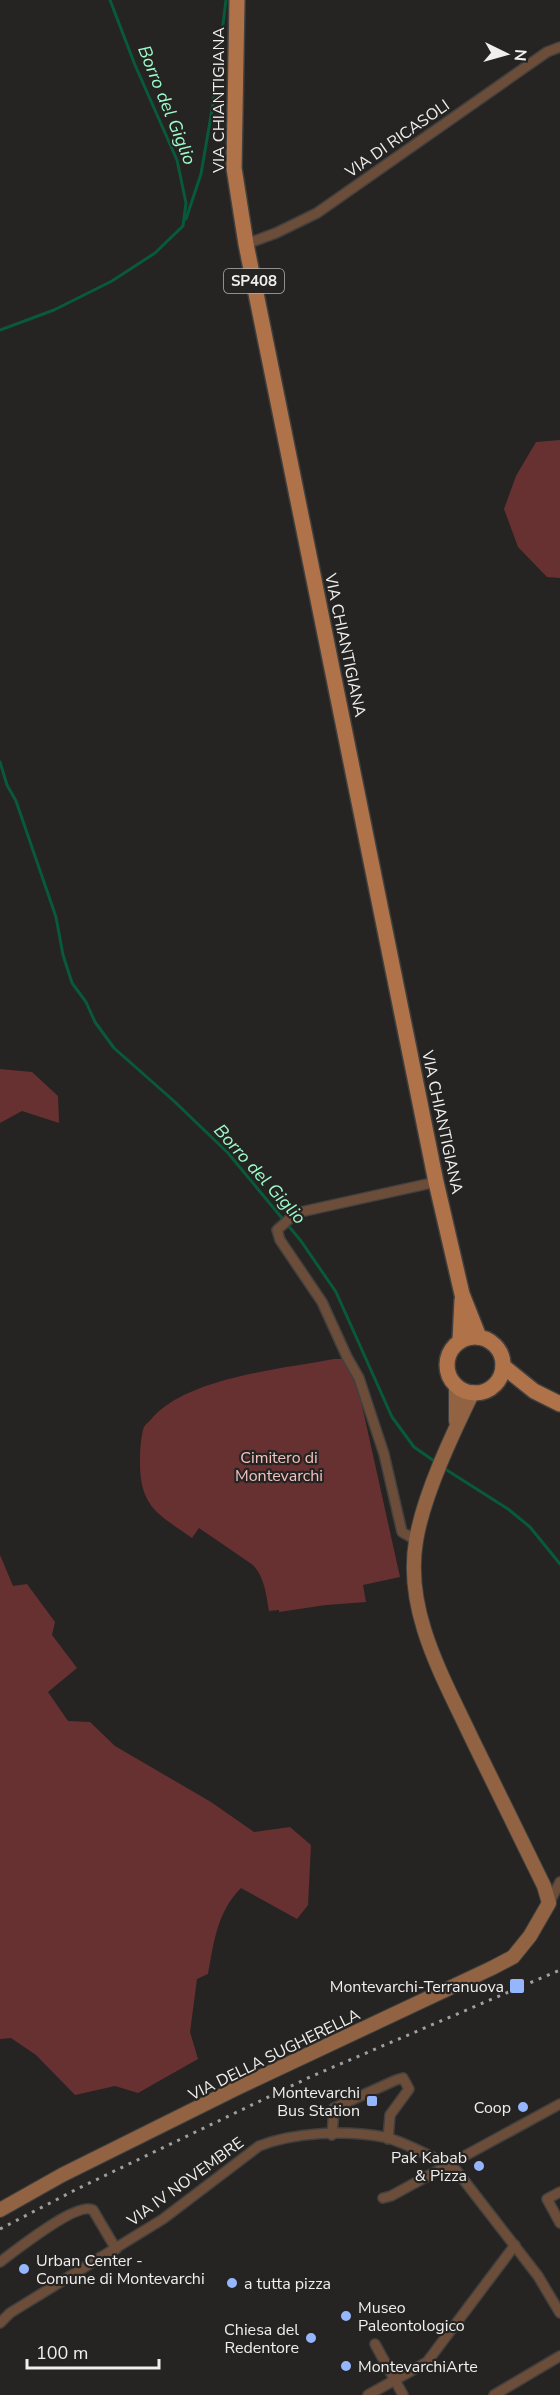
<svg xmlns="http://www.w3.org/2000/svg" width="560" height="2395" font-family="'Nunito Sans',sans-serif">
	<rect width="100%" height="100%" fill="#252422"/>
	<g fill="#673132">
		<path d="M560,440V578L547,577L518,547L504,509L516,476L536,442Z"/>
		<path d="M0,1069L32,1072L58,1096L59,1123L22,1111L0,1123Z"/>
		<path d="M334,1359H343L353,1374L359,1392L400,1577L363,1585L366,1602L326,1605L279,1612V1610L269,1611C266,1595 265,1578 253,1565L199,1528L192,1538C158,1514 139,1507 140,1459C140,1451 141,1435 144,1427C146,1424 151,1420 153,1417C190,1377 282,1369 334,1359Z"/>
		<path d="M0,1555L13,1586L27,1584L55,1622L52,1635L77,1668L48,1692L68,1721L90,1722L115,1746L211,1802L254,1832L290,1827L311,1845L308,1905L297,1919L241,1888C217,1912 214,1942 208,1974L197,1979L190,2032L198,2059L138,2093L115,2086L75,2095L36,2055L11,2038L0,2039Z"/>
	</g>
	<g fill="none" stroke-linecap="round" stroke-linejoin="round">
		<g stroke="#085a3a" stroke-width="3">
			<path d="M186,219L201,174L213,104L226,0"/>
			<path d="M0,330L54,310L112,281L155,253L183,226L186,203L177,160L135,65L110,0"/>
			<path d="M0,762L7,785L16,801L56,917L63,955L72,983L86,1002L95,1022L114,1048L175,1102L228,1153L301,1241L336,1292L392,1417L414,1447L437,1463"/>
			<path d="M442,1467L508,1509L530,1527L560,1564"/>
		</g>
		<g stroke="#41403e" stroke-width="12">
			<g id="street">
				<path d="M246,244L276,233L317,213L547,52L560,47"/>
				<path d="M416,1540L402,1532L384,1454L359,1378L347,1357L322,1302L280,1240L277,1230L296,1213L436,1182"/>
				<path d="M549,1903L560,1882"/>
				<path d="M332,2135L334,2108L396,2080L403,2078L409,2089L390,2115L388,2139"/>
				<path d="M560,2192L547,2199L560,2223"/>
				<path d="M383,2198L391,2196L560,2104"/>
				<path d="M0,2262C15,2251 77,2201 93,2210L116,2249"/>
				<path d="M0,2323L10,2313L163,2219L259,2146C295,2132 345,2130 384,2137C399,2140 442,2161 456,2170L538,2276L560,2313"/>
				<path d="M375,2344L403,2395"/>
				<path d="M368,2395L427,2362L515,2245"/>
				<path d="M494,2395L560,2356"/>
			</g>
		</g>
		<g stroke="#41403e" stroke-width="16">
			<g id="secondary">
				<path d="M456,1385V1421"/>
				<path d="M0,2210L62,2175L237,2088L492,1968L513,1957L530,1936L549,1903L544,1886C520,1837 496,1788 472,1739C443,1677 404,1611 416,1541C423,1496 453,1433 473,1392"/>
			</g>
		</g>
		<g stroke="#41403e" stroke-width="18">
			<g id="primary">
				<path d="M237,0L234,168L246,244L436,1182L462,1294L479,1337"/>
				<circle cx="475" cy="1365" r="28"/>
				<path d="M460,1341L462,1300"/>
				<path d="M503,1366L534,1391L560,1404"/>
			</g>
		</g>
		<use href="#street" stroke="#6b4d39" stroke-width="9"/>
		<use href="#secondary" stroke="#926343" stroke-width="14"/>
		<use href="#primary" stroke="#b07349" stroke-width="15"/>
		<path stroke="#a09f9d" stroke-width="3" stroke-dasharray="3 6" stroke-linecap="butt" d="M0,2229L77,2189L310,2077L560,1970"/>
	</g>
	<g fill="#95b6fd" stroke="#252422" stroke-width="2">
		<rect x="509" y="1978" width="16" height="16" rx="3"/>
		<rect x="366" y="2095" width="12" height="12" rx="3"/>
		<circle cx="523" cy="2107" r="6"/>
		<circle cx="479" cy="2166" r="6"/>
		<circle cx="24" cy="2269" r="6"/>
		<circle cx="232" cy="2283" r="6"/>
		<circle cx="346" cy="2316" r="6"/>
		<circle cx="311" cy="2338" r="6"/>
		<circle cx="346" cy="2366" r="6"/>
	</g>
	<g text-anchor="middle" stroke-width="4.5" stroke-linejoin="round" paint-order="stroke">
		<rect fill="#252422" stroke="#b2b2b0" stroke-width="1.5" x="224" y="269" width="60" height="24" rx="4.5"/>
		<g font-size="15" font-weight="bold" fill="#efefed">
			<text x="254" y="286">SP408</text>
		</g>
		<g font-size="16" fill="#efefed" stroke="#252422">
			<text transform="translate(218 100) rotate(-90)" y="6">VIA CHIANTIGIANA</text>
			<text transform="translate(397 138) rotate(-35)" y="6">VIA DI RICASOLI</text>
			<text transform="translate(346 645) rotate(78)" y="6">VIA CHIANTIGIANA</text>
			<text transform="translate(443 1122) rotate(78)" y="6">VIA CHIANTIGIANA</text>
			<text transform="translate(274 2054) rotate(-26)" y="6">VIA DELLA SUGHERELLA</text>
			<text transform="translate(185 2181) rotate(-36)" y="6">VIA IV NOVEMBRE</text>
		</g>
		<g font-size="16" fill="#f2c1c0" stroke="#252422">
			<text x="279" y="1463">Cimitero di<tspan x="279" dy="18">Montevarchi</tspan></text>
		</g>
		<g font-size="16" fill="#efefed" stroke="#252422" text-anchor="end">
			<text x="504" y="1992">Montevarchi-Terranuova</text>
			<text x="360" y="2098">Montevarchi<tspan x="360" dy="18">Bus Station</tspan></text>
			<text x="511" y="2113">Coop</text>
			<text x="467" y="2163">Pak Kabab<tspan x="467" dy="18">&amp; Pizza</tspan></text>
			<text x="36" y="2266" text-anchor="start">Urban Center -<tspan x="36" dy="18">Comune di Montevarchi</tspan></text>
			<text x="244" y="2289" text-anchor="start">a tutta pizza</text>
			<text x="358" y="2313" text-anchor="start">Museo<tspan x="358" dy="18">Paleontologico</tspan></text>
			<text x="299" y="2335">Chiesa del<tspan x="299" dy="18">Redentore</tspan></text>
			<text x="358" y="2372" text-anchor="start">MontevarchiArte</text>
		</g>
		<g font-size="18" font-style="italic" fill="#9efcca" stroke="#252422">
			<text transform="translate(167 105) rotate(68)" y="6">Borro del Giglio</text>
			<text transform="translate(260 1174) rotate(48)" y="6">Borro del Giglio</text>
		</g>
	</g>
	<g transform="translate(506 54) rotate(95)" stroke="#252422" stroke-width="4.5" paint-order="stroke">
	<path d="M0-4.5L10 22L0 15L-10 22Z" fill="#efefed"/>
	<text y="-9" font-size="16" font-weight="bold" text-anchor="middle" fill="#efefed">N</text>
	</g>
	<path d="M27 2359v9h132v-9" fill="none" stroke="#efefed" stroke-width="3"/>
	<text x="36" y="2359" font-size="18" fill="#efefed" stroke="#252422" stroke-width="4.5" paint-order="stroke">100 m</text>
</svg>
